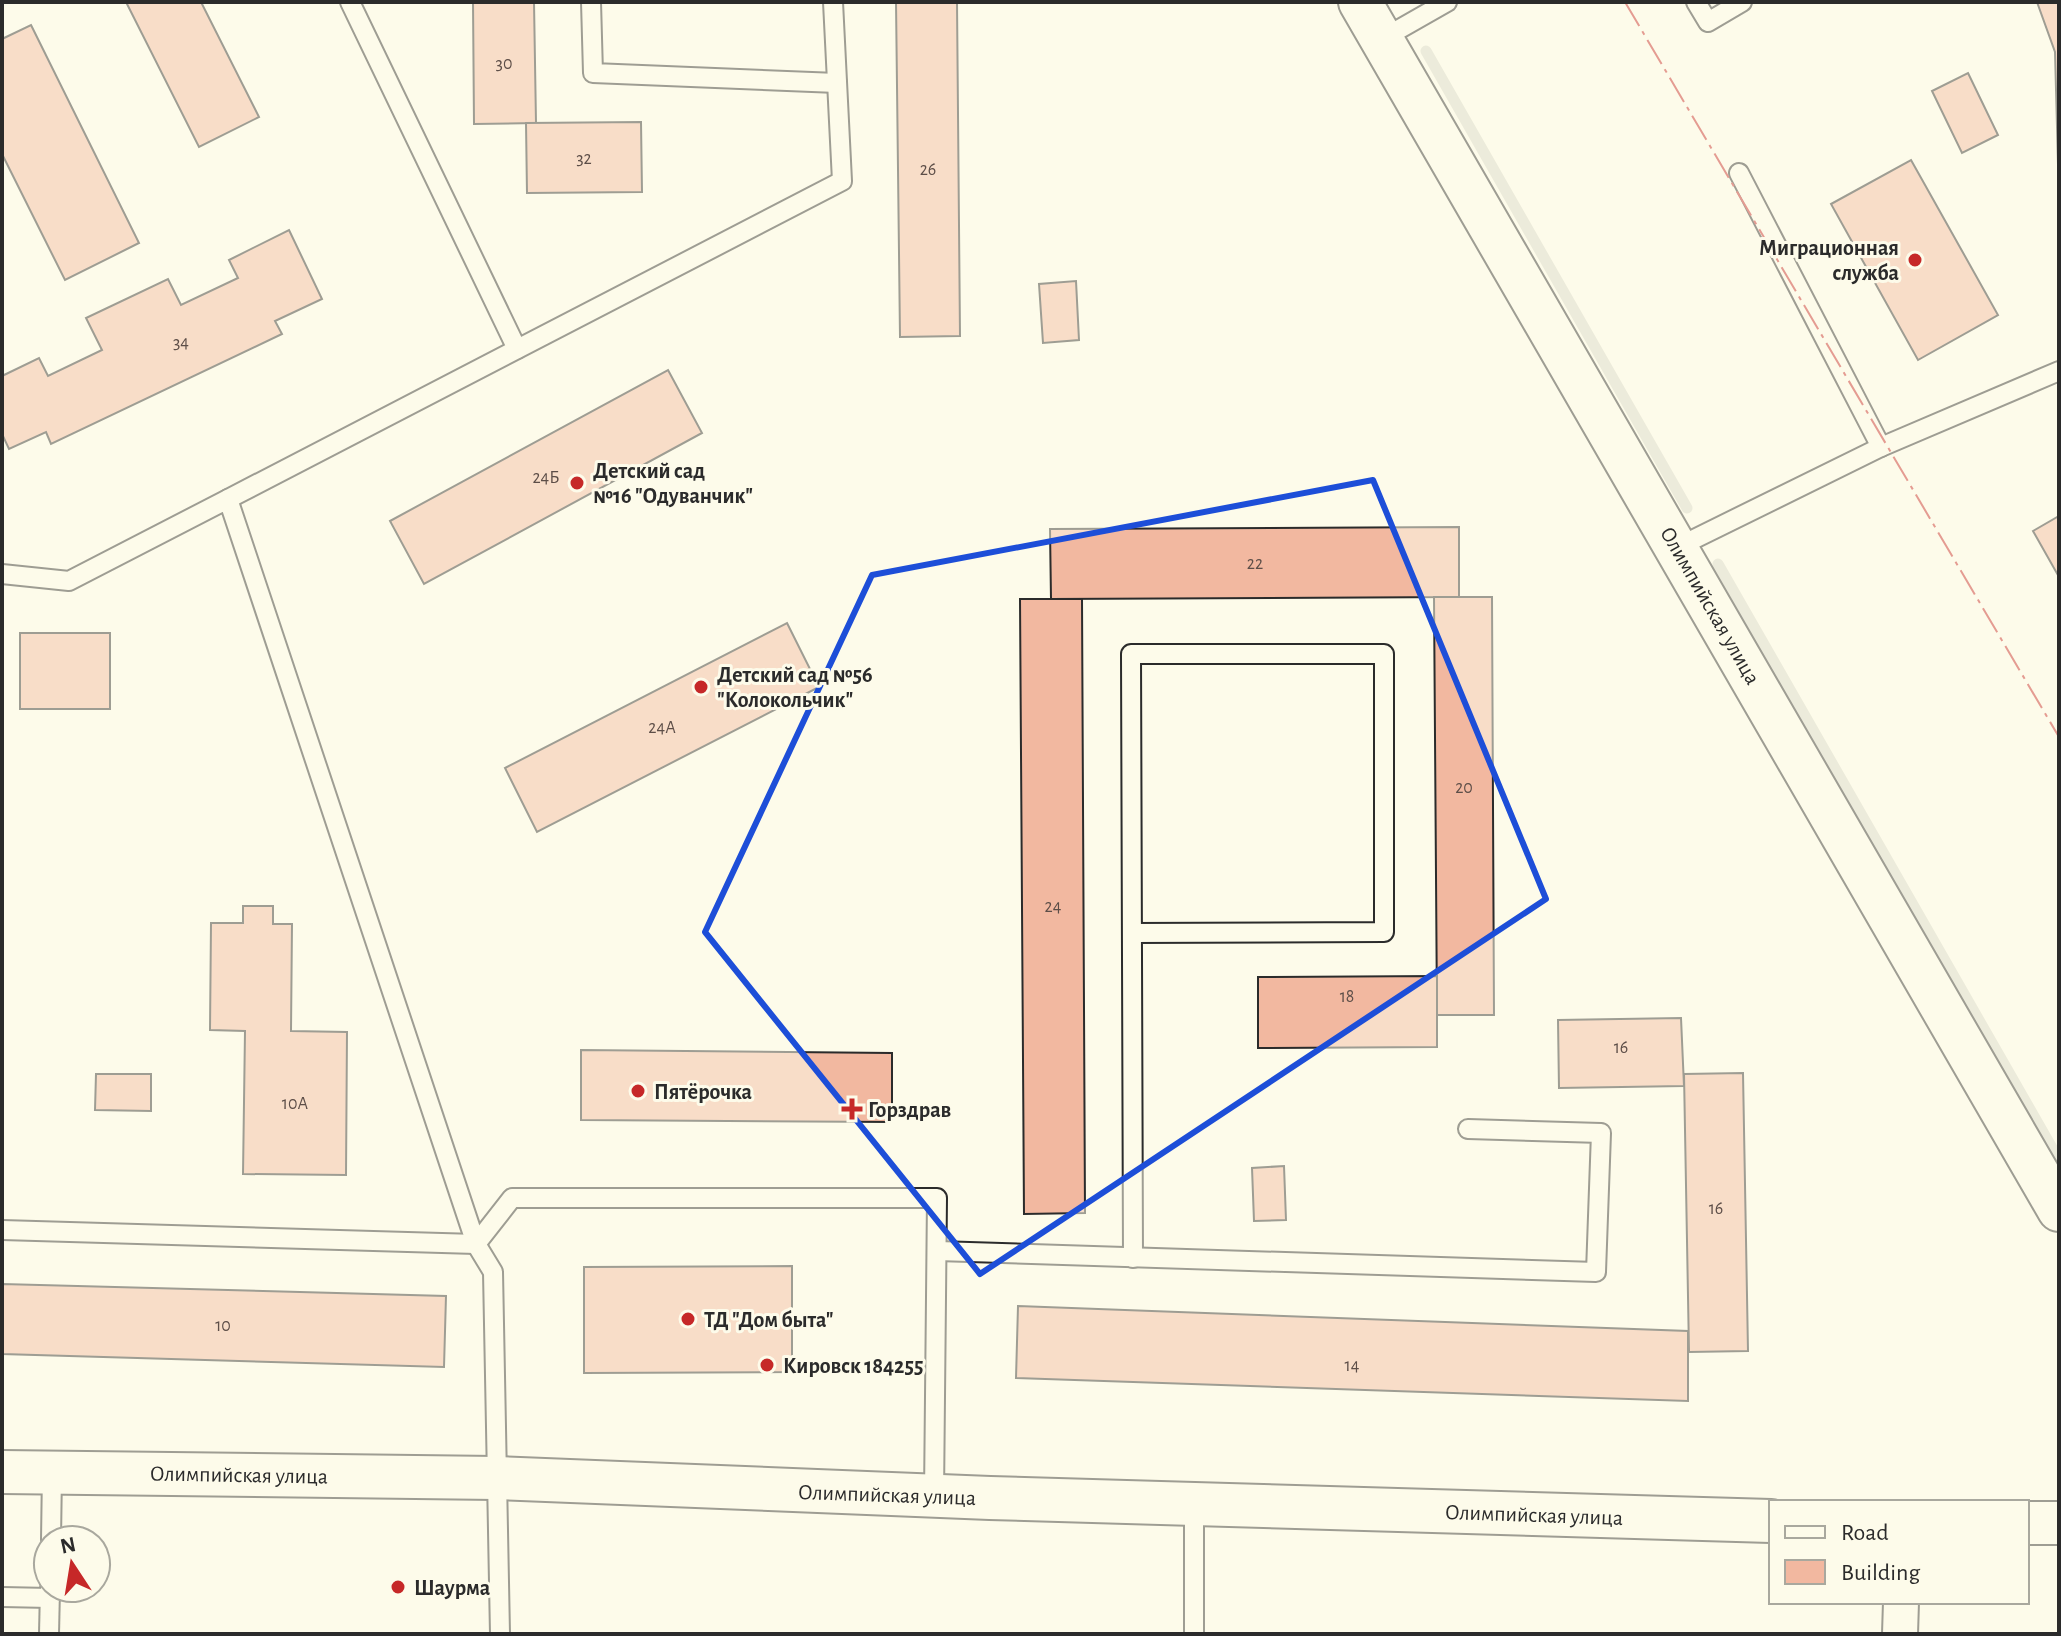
<svg xmlns="http://www.w3.org/2000/svg" width="2061" height="1636" font-family="'Alegreya Sans',sans-serif">
	<rect width="100%" height="100%" fill="#fdfbea"/>
	<g fill="none" stroke-linecap="round" stroke-linejoin="round">
		<g stroke="#d8d7c9" stroke-width="11">
			<path d="M1426,51L1687,508"/>
			<path d="M1718,564L2059,1160"/>
		</g>
	</g>
	<g fill="#f2b8a0" stroke="#2b2b2b" stroke-width="2">
		<path d="M126,2H201L259,117L199,147Z"/>
		<path d="M473,2H534L536,123L474,124Z"/>
		<path d="M896,2H957L960,336L900,337Z"/>
		<path d="M2037,2H2059V202L2055,52Z"/>
		<path d="M31,25L139,243L65,280L2,154V39Z"/>
		<path d="M1968,73L1998,135L1962,153L1932,91Z"/>
		<path d="M641,122L642,192L527,193L526,123Z"/>
		<path d="M1911,160L1998,315L1918,360L1831,204Z"/>
		<path d="M289,230L322,299L275,321L282,334L51,444L46,432L9,449L2,434V376L39,358L48,376L102,350L86,318L168,279L181,305L238,278L229,260Z"/>
		<path d="M1076,281L1079,340L1043,343L1039,284Z"/>
		<path d="M668,370L702,433L424,584L390,521Z"/>
		<path d="M2059,516V577L2033,531Z"/>
		<path d="M1459,527V597L1051,599L1050,529Z"/>
		<path d="M1434,597H1492L1494,1015H1437Z"/>
		<path d="M1020,599H1082L1085,1213L1024,1214Z"/>
		<path d="M787,623L819,687L537,832L505,768Z"/>
		<rect x="20" y="633" width="90" height="76"/>
		<path d="M243,906H273V924H292L291,1031L347,1032L346,1175L243,1174L245,1031L210,1030L211,923H243Z"/>
		<path d="M1437,976V1047L1258,1048V977Z"/>
		<path d="M1681,1018L1684,1086L1559,1088L1558,1020Z"/>
		<path d="M581,1050L892,1053V1122L581,1120Z"/>
		<path d="M1743,1073L1748,1351L1689,1352L1684,1074Z"/>
		<path d="M96,1074H151V1111L95,1110Z"/>
		<path d="M1284,1166L1286,1220L1254,1221L1252,1168Z"/>
		<path d="M792,1266V1372L584,1373V1267Z"/>
		<path d="M2,1284L446,1296L444,1367L2,1354Z"/>
		<path d="M1018,1306L1688,1331V1401L1016,1378Z"/>
	</g>
	<g fill="none" stroke-linecap="round" stroke-linejoin="round">
		<g stroke="#2b2b2b" stroke-width="22">
			<g id="service">
				<path d="M350,2L517,349"/>
				<path d="M591,2L593,73L837,83"/>
				<path d="M1696,2L1708,22L1742,2"/>
				<path d="M1382,39L1447,2"/>
				<path d="M1739,173L1881,447"/>
				<path d="M228,499L842,181L833,2"/>
				<path d="M1678,547L1881,447L2059,371"/>
				<path d="M2,574L69,581L228,499L476,1244L493,1272L500,1634"/>
				<path d="M1132,933L1384,932V654H1131L1133,1258"/>
				<path d="M2,1230L476,1244L512,1198H937L934,1496"/>
				<path d="M937,1251L1596,1272L1601,1133L1468,1129"/>
				<path d="M51,1540L52,1472"/>
				<path d="M2,1597L50,1598"/>
				<path d="M49,1634L50,1589"/>
				<path d="M1194,1634V1504"/>
			</g>
		</g>
		<g stroke="#2b2b2b" stroke-width="38">
			<path id="minor" d="M1900,1634L1901,1602"/>
		</g>
		<g stroke="#2b2b2b" stroke-width="46">
			<g id="tertiary">
				<path d="M1360,2L2059,1210"/>
				<path d="M2,1472L496,1478L990,1498L1771,1521"/>
				<path d="M2027,1523H2059"/>
			</g>
		</g>
		<use href="#service" stroke="#fdfbea" stroke-width="18"/>
		<use href="#minor" stroke="#fdfbea" stroke-width="34"/>
		<use href="#tertiary" stroke="#fdfbea" stroke-width="42"/>
		<path stroke="#c62828" stroke-width="2" stroke-dasharray="28 6 4 6" stroke-linecap="butt" d="M1625,2L2059,737"/>
	</g>
	<path d="M0 0H2061V1636H0ZM1373,480L1546,899L980,1274L705,932L872,575Z" fill="#fdfbea" fill-opacity=".55" fill-rule="evenodd"/>
	<path fill="none" stroke="#1d4ed8" stroke-width="6" stroke-linejoin="round" d="M1373,480L1546,899L980,1274L705,932L872,575Z"/>
	<g fill="#c62828" stroke="#fdfbea" stroke-width="3">
		<circle cx="1915" cy="260" r="8"/>
		<circle cx="577" cy="483" r="8"/>
		<circle cx="701" cy="687" r="8"/>
		<circle cx="638" cy="1091" r="8"/>
		<path d="M848 1097h8v8h8v8h-8v8h-8v-8h-8v-8h8z"/>
		<circle cx="688" cy="1319" r="8"/>
		<circle cx="767" cy="1365" r="8"/>
		<circle cx="398" cy="1587" r="8"/>
	</g>
	<g text-anchor="middle" stroke-width="6" stroke-linejoin="round" paint-order="stroke">
		<g font-size="18" fill="#5d4e48">
			<text x="504" y="69">30</text>
			<text x="584" y="164">32</text>
			<text x="928" y="175">26</text>
			<text x="181" y="348">34</text>
			<text x="546" y="483">24Б</text>
			<text x="1255" y="569">22</text>
			<text x="662" y="733">24А</text>
			<text x="1464" y="793">20</text>
			<text x="1053" y="912">24</text>
			<text x="1347" y="1002">18</text>
			<text x="1621" y="1053">16</text>
			<text x="295" y="1109">10А</text>
			<text x="1716" y="1214">16</text>
			<text x="223" y="1331">10</text>
			<text x="1352" y="1371">14</text>
		</g>
		<g font-size="22" font-weight="bold" fill="#2b2b2b" stroke="#fdfbea" text-anchor="start">
			<text x="1899" y="255" text-anchor="end">Миграционная<tspan x="1899" dy="25">служба</tspan></text>
			<text x="593" y="478">Детский сад<tspan x="593" dy="25">№16 "Одуванчик"</tspan></text>
			<text x="717" y="682">Детский сад №56<tspan x="717" dy="25">"Колокольчик"</tspan></text>
			<text x="654" y="1099">Пятёрочка</text>
			<text x="868" y="1117">Горздрав</text>
			<text x="704" y="1327">ТД "Дом быта"</text>
			<text x="783" y="1373">Кировск 184255</text>
			<text x="414" y="1595">Шаурма</text>
		</g>
		<g font-size="22" fill="#2b2b2b" stroke="#fdfbea">
			<text transform="translate(1711 605) rotate(60)" y="8">Олимпийская улица</text>
			<text transform="translate(239 1474) rotate(1)" y="8">Олимпийская улица</text>
			<text transform="translate(887 1494) rotate(2)" y="8">Олимпийская улица</text>
			<text transform="translate(1534 1514) rotate(2)" y="8">Олимпийская улица</text>
		</g>
	</g>
	<rect width="2061" height="1636" fill="none" stroke="#2b2b2b" stroke-width="8"/>
	<rect x="1769" y="1500" width="260" height="104" fill="#fdfbea" stroke="#a9a89e" stroke-width="2"/>
	<rect x="1785" y="1526" width="40" height="12" fill="#fdfbea" stroke="#a9a89e" stroke-width="2"/>
	<text x="1841" y="1540" font-size="24" fill="#2b2b2b">Road</text>
	<rect x="1785" y="1560" width="40" height="24" fill="#f2b8a0" stroke="#a9a89e" stroke-width="2"/>
	<text x="1841" y="1580" font-size="24" fill="#2b2b2b">Building</text>
	<g transform="translate(72 1564) rotate(348)"><circle r="38" fill="#fdfbea" stroke="#a9a89e" stroke-width="2"/>
	<path d="M0-6L14 30L0 20L-14 30Z" fill="#c62828"/>
	<text y="-12" font-size="22" font-weight="bold" text-anchor="middle" fill="#2b2b2b">N</text>
	</g>
</svg>
